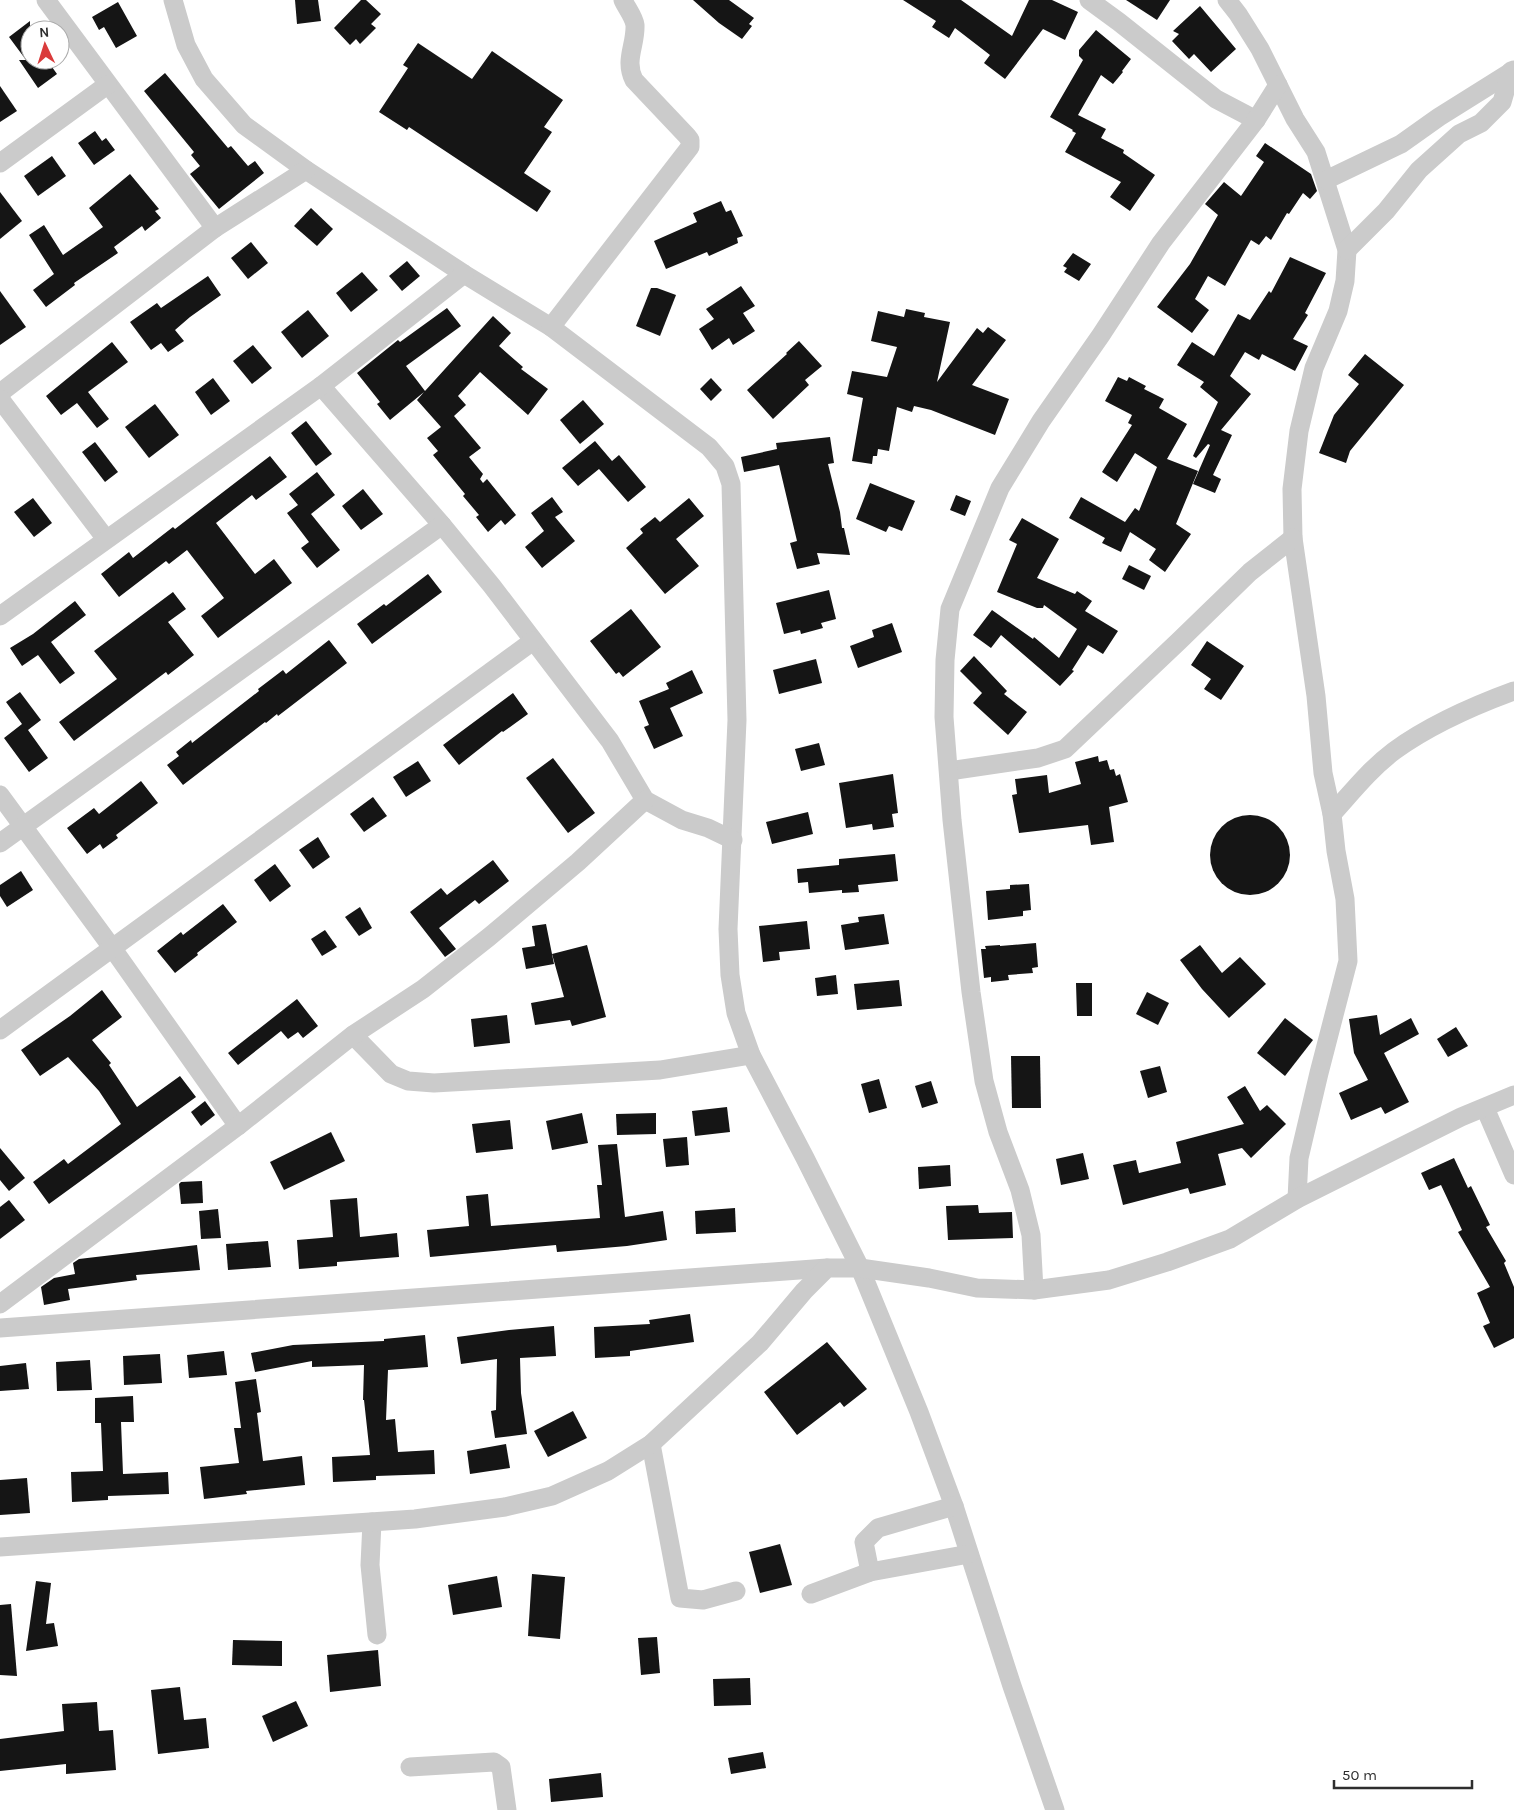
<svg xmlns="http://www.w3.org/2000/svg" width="1514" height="1810" font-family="Karla,sans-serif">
	<rect width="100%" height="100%" fill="#fff"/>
	<g fill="#151515">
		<path d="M295,0H318L321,21L297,24Z"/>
		<path d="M361,0H366L381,14L371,24L376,28L360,44L356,39L350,45L334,28Z"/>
		<path d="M693,0H729L754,18L749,24L752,26L742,39L719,23Z"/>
		<path d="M903,0H961L1012,36L1029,0H1052L1078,12L1065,40L1043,29L1005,79L984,63L990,55L955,28L949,38L932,27L936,21Z"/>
		<path d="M1126,0H1170L1157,20Z"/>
		<path d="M118,2L137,36L116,48L104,27L99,30L92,17Z"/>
		<path d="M1200,6L1236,49L1211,72L1194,54L1189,59L1172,41L1179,34L1173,31Z"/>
		<path d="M30,21V60H47L57,74L38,88L19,60H26L9,37Z"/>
		<path d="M1096,30L1131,59L1122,71L1123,72L1113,84L1101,75L1078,115L1106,129L1101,138L1124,150L1123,153L1155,175L1130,211L1110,197L1121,182L1065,152L1076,133L1072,131L1073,130L1050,117L1083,60L1079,56V50Z"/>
		<path d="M418,43L472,79L492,51L563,100L544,127L552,132L524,173L551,191L537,212L409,127L407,130L379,112L408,68L403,65Z"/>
		<path d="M165,73L228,148L231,146L248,166L255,161L264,173L219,209L190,174L200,166L191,155L194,152L144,91Z"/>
		<path d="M0,86L17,111L0,122Z"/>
		<path d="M95,131L102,141L106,138L115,150L94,165L78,143Z"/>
		<path d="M1265,143L1311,174L1317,191L1310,199L1303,193L1289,214L1287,213L1271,240L1266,236L1259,245L1251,240L1225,286L1208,276L1195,299L1209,310L1192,333L1157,307L1190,264L1218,215L1205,204L1224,182L1241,196L1264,162L1256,156Z"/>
		<path d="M52,156L66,176L38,196L24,176Z"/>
		<path d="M130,174L159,209L155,211L161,218L145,231L142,226L114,247L118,253L74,283L75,285L46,307L33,290L54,274L29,235L44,225L63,255L103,227L89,208Z"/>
		<path d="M0,192L22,221L0,239Z"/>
		<path d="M721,201L726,212L731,210L743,236L737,238L738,243L709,256L707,252L666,269L654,241L697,222L693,213Z"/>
		<path d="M311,208L333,229L317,246L294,226Z"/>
		<path d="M251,242L268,263L248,279L231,258Z"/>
		<path d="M1073,253L1091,264L1079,281L1064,272L1067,268L1063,266Z"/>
		<path d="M1290,257L1326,273L1305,313L1308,315L1293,339L1308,346L1295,371L1262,354L1259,360L1245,352L1230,376L1251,394L1221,430L1232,435L1213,475L1221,479L1215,493L1193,484L1210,445L1208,444L1196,458L1193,456L1218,402L1200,387L1204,382L1177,365L1192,342L1214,356L1238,314L1250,320L1269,291L1271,293Z"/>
		<path d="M407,261L420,276L402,291L389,276Z"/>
		<path d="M362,272L378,290L351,312L336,293Z"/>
		<path d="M208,276L221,295L190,317L175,330L184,341L168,352L161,343L151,350L130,322L157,303L161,308Z"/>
		<path d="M741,286L755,306L743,313L755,331L733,345L729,338L712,350L699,329L714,319L706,309Z"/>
		<path d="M651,288H657L676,295L660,336L636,326Z"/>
		<path d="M0,291L26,327L0,345Z"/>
		<path d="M447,308L461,326L406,366L425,391L493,316L511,333L499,346L523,367L521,369L548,389L528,415L480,372L458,396L466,405L454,416L481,448L469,457L483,474L480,479L483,483L487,479L516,515L505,525L501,520L488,532L476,517L479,515L463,496L465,494L433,455L438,451L427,438L441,427L417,400L424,392L390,420L377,404L380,402L357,373L398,340L400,342Z"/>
		<path d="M906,309L925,313L924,317L950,322L937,382L977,328L983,333L988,327L1006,340L972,385L1009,399L995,435L931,410L914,406L912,412L897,407L889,451L878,449L877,456H873L872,464L852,461L863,398L847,394L852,371L887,377L897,347L871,341L878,311L904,317Z"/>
		<path d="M308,310L329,336L302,358L281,332Z"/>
		<path d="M799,341L822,366L805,380L809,385L773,419L747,390L787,354L786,353Z"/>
		<path d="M112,342L128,362L88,392L109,419L97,428L77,403L61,415L46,396Z"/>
		<path d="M253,345L272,368L252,384L233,361Z"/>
		<path d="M1365,354L1404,385L1350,451L1346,463L1319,453L1334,415L1359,384L1348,375Z"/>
		<path d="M1118,377L1127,381L1129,377L1146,386L1144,389L1164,399L1159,408L1187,424L1167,459L1198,471L1176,524L1191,534L1165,572L1149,560L1156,549L1130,532L1121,552L1102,543L1105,538L1069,518L1081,497L1125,522L1135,508L1139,511L1157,467L1135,453L1117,482L1102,472L1132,425L1128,423L1132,415L1105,401Z"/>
		<path d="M213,378L230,401L211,415L195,392Z"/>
		<path d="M711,378L722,390L711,401L700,389Z"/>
		<path d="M583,400L604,424L580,444L560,420Z"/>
		<path d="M155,404L179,435L149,458L125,427Z"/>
		<path d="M306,421L332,454L316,466L291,433Z"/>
		<path d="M830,437L834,463L828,464L840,512L842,528H844L850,555L817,553L820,564L797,569L790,543L797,541L779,465L744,472L741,457L777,449L776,443Z"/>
		<path d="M595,441L612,461L619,455L646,487L628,502L599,469L578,486L562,468Z"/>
		<path d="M95,442L118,472L105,482L82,452Z"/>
		<path d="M270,456L287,477L256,500L252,495L216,523L255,574L274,559L292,583L218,638L201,616L224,598L187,550L169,564L166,561L119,597L101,574L129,552L133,558L173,527L175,529Z"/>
		<path d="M317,472L335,495L311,514L340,550L317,568L301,548L309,542L287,513L298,505L289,494Z"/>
		<path d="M870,483L915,501L902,531L889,526L886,532L856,519Z"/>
		<path d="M363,489L383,514L361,530L342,506Z"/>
		<path d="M956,495L971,501L965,516L950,510Z"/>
		<path d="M552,497L563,512L555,517L575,541L542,568L525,547L544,531L531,513Z"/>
		<path d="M33,498L52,523L34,537L14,512Z"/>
		<path d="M689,498L704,516L676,539L699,566L665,594L626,548L643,533L640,529L655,517L660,522Z"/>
		<path d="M1022,518L1059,539L1037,578L1075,594L1077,591L1092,601L1085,611L1118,631L1103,654L1088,645L1072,670L1074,671L1060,686L1001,635L991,648L973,635L992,610L1033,639L1034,637L1059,658L1077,629L1044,605L1043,608H1037L997,592L1017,544L1009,540Z"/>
		<path d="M1129,565L1151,576L1144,590L1122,579Z"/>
		<path d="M428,574L442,592L372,644L357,624L384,604L386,606Z"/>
		<path d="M829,590L836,619L821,623L823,628L801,634L800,630L784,634L776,603Z"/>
		<path d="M173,592L186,609L168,622L194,655L168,675L166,672L74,741L59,722L117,679L94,651Z"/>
		<path d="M75,601L86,615L51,642L75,673L60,684L38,655L22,666L10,648L33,634Z"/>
		<path d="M631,609L661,647L623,677L619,672L616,674L590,641Z"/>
		<path d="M892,623L902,652L858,668L850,646L874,637L872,630Z"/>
		<path d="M329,640L347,663L278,716L277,714L266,723L265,722L183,785L167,765L179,756L176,752L191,740L192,743L259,691L258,689L283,670L286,674Z"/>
		<path d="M1207,641L1244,666L1221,700L1204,689L1211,679L1191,665Z"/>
		<path d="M974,656L1007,691L1004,694L1027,712L1008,735L973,703L982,693L960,671Z"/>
		<path d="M816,659L822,683L779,694L773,670Z"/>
		<path d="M692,670L703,693L670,708L683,736L654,749L644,727L649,725L639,701L669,689L666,683Z"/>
		<path d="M20,692L41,720L28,730L48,758L29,772L4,738L22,724L6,702Z"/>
		<path d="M513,693L528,714L503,732L502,731L459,765L443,745Z"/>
		<path d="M819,743L825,765L801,771L795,749Z"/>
		<path d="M1098,756L1099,762L1107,760L1110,770L1114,769L1116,776L1120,774L1128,802L1109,807L1114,842L1091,845L1088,825L1019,833L1012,795L1017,794L1015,779L1047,775L1049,793L1081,784L1075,762Z"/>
		<path d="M553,758L595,813L568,833L526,778Z"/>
		<path d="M418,761L431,781L406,797L393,777Z"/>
		<path d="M893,774L898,813L892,814L894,827L873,830L872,824L846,828L839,783Z"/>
		<path d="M141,781L158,803L116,835L118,838L103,849L100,844L87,854L67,828L94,808L99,814Z"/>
		<path d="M373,797L387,816L364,832L350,814Z"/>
		<path d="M808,812L813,834L772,844L766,822Z"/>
		<circle cx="1250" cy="855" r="40"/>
		<path d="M318,837L330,857L313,869L299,850Z"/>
		<path d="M895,854L898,881L858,885L859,892L842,893V890L809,893L808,882L798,883L797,869L839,865V859Z"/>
		<path d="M493,860L509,881L479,904L475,900L439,928L456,949L445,957L410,912L441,888L447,895Z"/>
		<path d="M275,864L291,886L270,902L254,880Z"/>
		<path d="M21,871L33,890L7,907L0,896V885Z"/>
		<path d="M1029,884L1031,910L1023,911V916L988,920L986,891L1010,889V885Z"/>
		<path d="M223,904L237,922L197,953L198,955L175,973L157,951L181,932L183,935Z"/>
		<path d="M360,907L372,928L359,936L345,917Z"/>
		<path d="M884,914L889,944L845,950L841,925L859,922L858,917Z"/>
		<path d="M807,921L810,949L779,952L780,960L763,962L759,926Z"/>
		<path d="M546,924L554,964L526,969L522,948L535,946L532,926Z"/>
		<path d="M325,930L337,947L322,956L311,939Z"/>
		<path d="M1036,943L1038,967L1032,968L1033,973L1008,975L1009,980L991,982V977L984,978L981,949H986L985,946L1000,945V946Z"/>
		<path d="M587,945L606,1017L572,1026L570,1020L535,1025L531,1003L564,997L552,954Z"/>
		<path d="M1200,945L1222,973L1240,957L1266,984L1229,1018L1202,989L1180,960Z"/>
		<path d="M836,975L838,994L817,996L815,978Z"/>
		<path d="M899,980L902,1006L857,1010L854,984Z"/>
		<path d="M1076,983H1092V1016H1077Z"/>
		<path d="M102,990L122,1017L92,1040L111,1063L109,1065L137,1107L180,1076L196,1097L49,1204L33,1182L64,1159L68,1164L121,1124L99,1091L68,1057L40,1076L21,1050L70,1016Z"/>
		<path d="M1147,992L1169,1003L1158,1025L1136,1014Z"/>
		<path d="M297,999L318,1026L303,1038L298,1032L288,1039L281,1031L238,1065L228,1053Z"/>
		<path d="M507,1015L510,1043L474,1047L471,1019Z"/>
		<path d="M1377,1015L1380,1035L1411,1018L1419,1034L1384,1053L1409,1102L1385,1114L1381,1107L1351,1120L1339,1093L1368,1080L1354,1053L1349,1019Z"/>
		<path d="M1285,1018L1313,1040L1285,1076L1257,1053Z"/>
		<path d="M1456,1027L1468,1046L1448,1057L1437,1039Z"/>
		<path d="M1011,1056H1040L1041,1108H1012Z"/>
		<path d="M1160,1066L1167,1092L1148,1098L1140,1071Z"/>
		<path d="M879,1079L887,1108L869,1113L861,1084Z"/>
		<path d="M931,1081L938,1103L922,1108L915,1086Z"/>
		<path d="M1245,1086L1260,1111L1267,1105L1286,1124L1251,1158L1242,1148L1218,1154L1226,1185L1190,1194L1188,1188L1123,1205L1113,1165L1136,1160L1139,1173L1181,1163L1176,1142L1244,1124L1227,1097Z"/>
		<path d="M205,1101L215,1115L201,1126L191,1112Z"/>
		<path d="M727,1107L730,1132L695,1136L692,1111Z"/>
		<path d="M582,1113L588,1143L552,1150L546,1121Z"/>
		<path d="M656,1113V1134L617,1135L616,1114Z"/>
		<path d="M510,1120L513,1149L476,1153L472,1124Z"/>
		<path d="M331,1132L345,1161L284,1190L270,1162Z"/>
		<path d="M687,1137L689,1165L666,1167L663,1139Z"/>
		<path d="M617,1144L625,1217L663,1211L667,1240L627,1246L557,1252L556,1245L430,1257L427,1230L469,1226L466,1196L488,1194L491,1226L600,1218L597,1185H602L598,1145Z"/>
		<path d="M0,1148L25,1178L9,1191L0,1180Z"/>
		<path d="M1083,1153L1089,1179L1061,1185L1056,1159Z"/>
		<path d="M1454,1158L1468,1188L1471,1186L1490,1225L1486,1227L1506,1261L1504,1263L1514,1287V1338L1494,1348L1483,1326L1490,1323L1477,1293L1490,1287L1458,1232L1462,1230L1441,1185L1429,1190L1421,1173Z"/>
		<path d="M950,1165L951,1186L919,1189L918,1167Z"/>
		<path d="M202,1181L203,1203L181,1204L179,1184L181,1182Z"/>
		<path d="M357,1198L360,1237L397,1233L399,1257L337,1262V1266L299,1269L297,1240L333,1237L330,1200Z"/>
		<path d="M9,1200L25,1220L0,1239V1207Z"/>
		<path d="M978,1205L979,1213L1012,1212L1013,1238L948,1240L946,1206Z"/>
		<path d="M735,1208L736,1232L696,1234L695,1211Z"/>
		<path d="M218,1209L221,1238L201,1239L199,1211Z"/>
		<path d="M268,1241L271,1267L228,1270L226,1244Z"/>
		<path d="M197,1245L200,1270L136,1275L137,1280L68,1289L70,1300L44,1305L41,1287L54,1278L75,1274L73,1263L79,1259Z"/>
		<path d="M690,1314L694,1342L630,1351V1356L595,1358L594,1327L650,1324L649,1320Z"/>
		<path d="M554,1326L556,1356L520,1358L521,1393L527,1434L495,1438L491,1411L496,1410L497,1359L461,1364L457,1337L509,1330Z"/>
		<path d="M425,1335L428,1367L388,1370L386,1420L395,1419L398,1452L434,1450L435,1474L376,1476V1480L333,1482L332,1457L370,1455L364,1400H363L364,1365L312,1367V1361L255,1372L251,1353L293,1345L384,1341V1339Z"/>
		<path d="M827,1342L867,1389L844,1407L840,1402L797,1435L764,1392Z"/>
		<path d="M224,1351L227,1375L189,1378L187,1355Z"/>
		<path d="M160,1354L162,1383L124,1385L123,1356Z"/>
		<path d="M90,1360L92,1390L57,1391L56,1362Z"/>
		<path d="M26,1363L29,1389L0,1391V1366Z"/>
		<path d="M256,1379L261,1412L257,1413L263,1461L302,1456L305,1485L246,1491L247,1494L204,1499L200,1467L239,1463L234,1428H241L235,1382Z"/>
		<path d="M133,1396L134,1422H121L123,1474L168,1472L169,1494L108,1496V1500L72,1502L71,1472L103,1471L101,1423H95V1398Z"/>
		<path d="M573,1411L587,1438L548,1457L534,1431Z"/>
		<path d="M506,1444L510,1468L470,1474L467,1451Z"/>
		<path d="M27,1478L30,1513L0,1515V1480Z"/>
		<path d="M780,1544L792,1585L760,1593L749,1552Z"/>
		<path d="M532,1574L565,1577L560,1639L528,1636Z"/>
		<path d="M497,1576L502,1607L453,1615L448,1585Z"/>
		<path d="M36,1581L51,1583L46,1624L54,1623L58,1646L26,1651Z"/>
		<path d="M11,1604L17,1676L0,1675V1605Z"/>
		<path d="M657,1637L660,1673L641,1675L638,1638Z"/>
		<path d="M233,1640L282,1641V1666L232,1665Z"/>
		<path d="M378,1650L381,1686L330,1692L327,1655Z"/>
		<path d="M750,1678L751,1705L714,1706L713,1679Z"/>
		<path d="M180,1687L184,1720L206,1718L209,1748L158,1754L151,1690Z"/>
		<path d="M296,1701L308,1726L273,1742L262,1716Z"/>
		<path d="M97,1702L99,1731L113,1730L116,1770L66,1774V1764L0,1771V1739L64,1731L62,1704Z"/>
		<path d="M763,1752L766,1768L731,1774L728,1758Z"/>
		<path d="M601,1773L603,1797L551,1802L549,1779Z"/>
	</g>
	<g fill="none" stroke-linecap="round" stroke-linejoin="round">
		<g stroke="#cbcbcb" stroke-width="19">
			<path d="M46,0L215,228"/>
			<path d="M173,0L186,45L204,79L244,125L306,170L464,274L551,327L709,447L725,466L731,484L737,720L728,929L730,975L736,1013L751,1055L805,1158L860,1268L919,1412L954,1506L1012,1686L1055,1810"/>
			<path d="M1089,0L1119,22L1216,99L1256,120"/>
			<path d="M1227,0L1238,14L1260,49L1295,119L1316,152L1347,250L1345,281L1338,311L1314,368L1299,431L1292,489L1293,538L1316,696L1323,773L1332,814L1336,851L1345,899L1348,961L1319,1073L1299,1158L1297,1199"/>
			<path d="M0,163L107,85"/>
			<path d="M1326,180L1401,144L1439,117L1514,70"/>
			<path d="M1347,250L1386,211L1419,170L1459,134L1481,123L1502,102L1511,71"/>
			<path d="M551,327L690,147V140L687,136L634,80C624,60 636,45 635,25C634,17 626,7 623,0"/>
			<path d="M321,386L442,525L492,586L610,741L645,800L682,820L708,828L733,840"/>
			<path d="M0,393L215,228L306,170"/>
			<path d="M0,399L106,539"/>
			<path d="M0,616L321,386L464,274"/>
			<path d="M949,771L1038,758L1065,749L1179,641L1250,572L1293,538"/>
			<path d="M0,795L113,949L238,1126"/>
			<path d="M1332,814C1352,792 1370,769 1394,751C1430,725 1473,706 1514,691"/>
			<path d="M0,843L442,525"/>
			<path d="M0,1030L533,641"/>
			<path d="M353,1035L391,1074L408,1081L434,1083L660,1070L751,1055"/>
			<path d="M1485,1108L1514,1175"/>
			<path d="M1034,1290L1031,1235L1020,1190L998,1132L984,1081L971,992L952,820L944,717L945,660L950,609L1000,488L1041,421L1101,335L1161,243L1256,120L1278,85"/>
			<path d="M0,1304L238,1126L353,1035L423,989L489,937L578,862L645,800"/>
			<path d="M0,1328L827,1268"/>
			<path d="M651,1444L680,1598L703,1600L736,1591"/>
			<path d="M372,1522L370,1565L377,1635"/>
			<path d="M0,1547L415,1519L505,1507L552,1496L608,1471L651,1444L760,1343L804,1291L827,1268H860L929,1278L977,1288L1034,1290L1109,1280L1167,1262L1230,1239L1297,1199L1461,1117L1514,1095"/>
			<path d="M870,1572L864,1542L878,1528L954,1506"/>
			<path d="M811,1594L870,1572L969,1554"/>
			<path d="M410,1767L494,1762L501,1767L507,1810"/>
		</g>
	</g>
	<g transform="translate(45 45) rotate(356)"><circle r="24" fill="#ffffff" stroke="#ababab"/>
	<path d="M0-4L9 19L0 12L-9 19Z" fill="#da3b3b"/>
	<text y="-8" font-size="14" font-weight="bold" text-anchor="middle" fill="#2e2e2e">N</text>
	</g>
	<path d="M1334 1780v8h138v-8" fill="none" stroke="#2e2e2e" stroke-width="2.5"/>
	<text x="1342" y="1780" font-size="15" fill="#2e2e2e" stroke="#ffffff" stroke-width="4" paint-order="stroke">50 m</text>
</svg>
